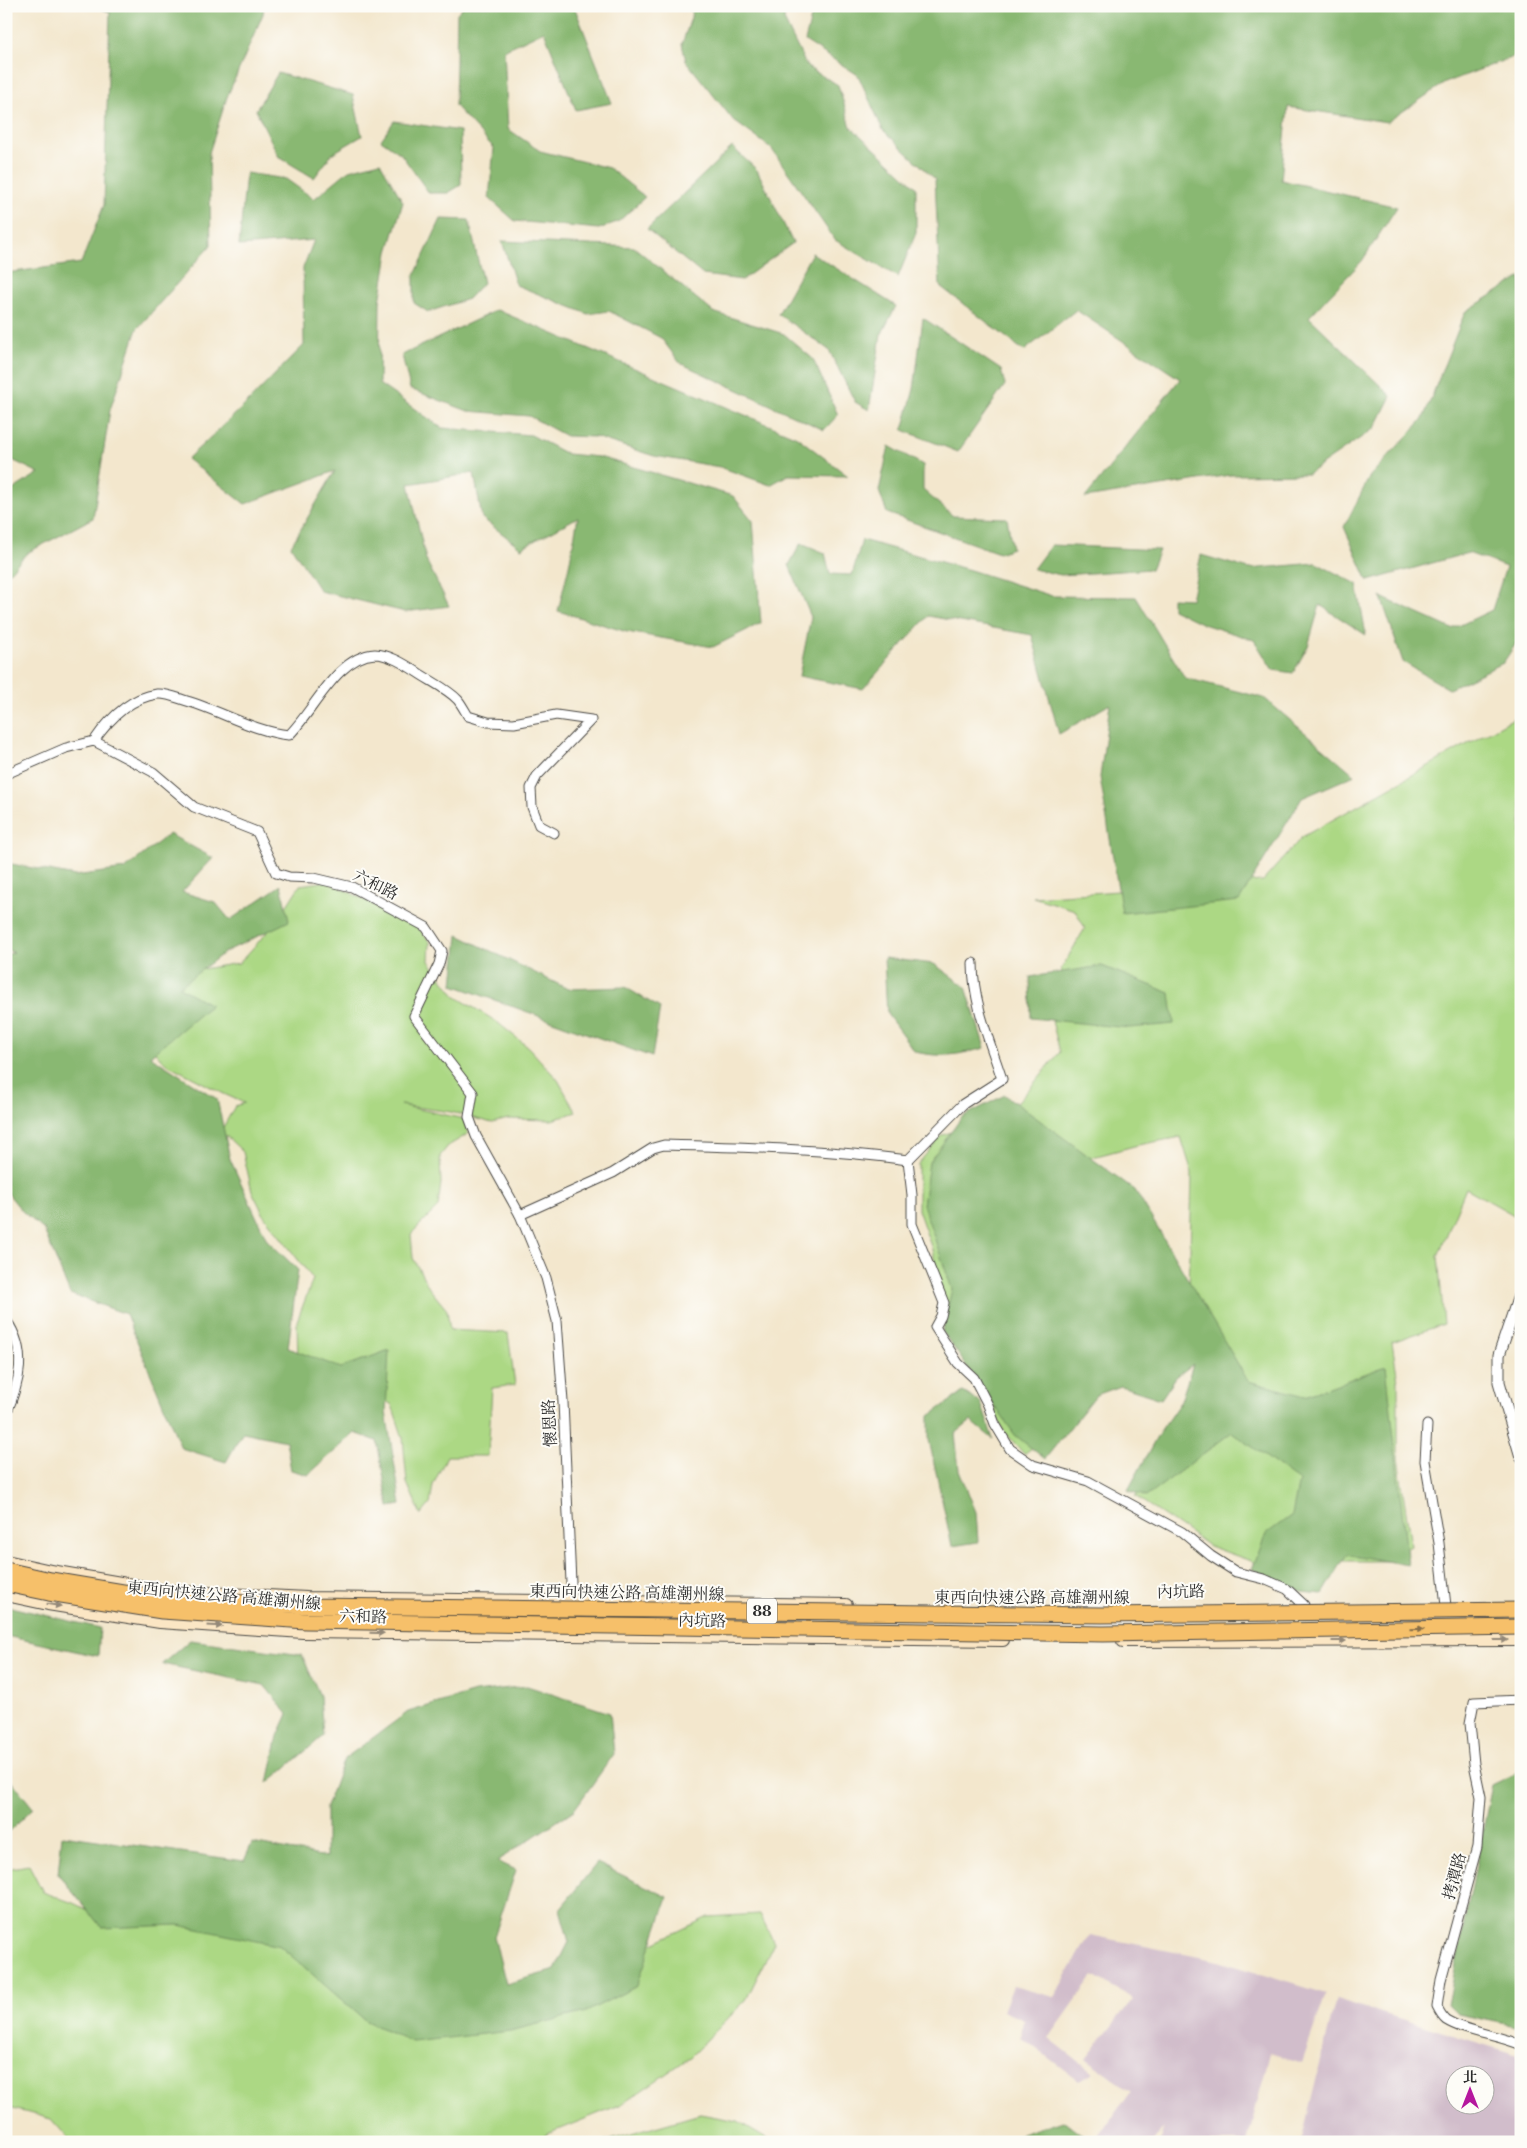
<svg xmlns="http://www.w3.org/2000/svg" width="1527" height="2148" font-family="'Libre Bodoni','Noto Serif TC',serif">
	<rect width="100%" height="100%" fill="#fdfcf7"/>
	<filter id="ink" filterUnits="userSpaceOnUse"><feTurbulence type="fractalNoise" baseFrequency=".02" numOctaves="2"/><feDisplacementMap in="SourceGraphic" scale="10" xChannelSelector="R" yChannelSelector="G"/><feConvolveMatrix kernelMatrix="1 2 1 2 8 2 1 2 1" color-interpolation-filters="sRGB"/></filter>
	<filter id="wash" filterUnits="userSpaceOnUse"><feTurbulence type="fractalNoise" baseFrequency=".0096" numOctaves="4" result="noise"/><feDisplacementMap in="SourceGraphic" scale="20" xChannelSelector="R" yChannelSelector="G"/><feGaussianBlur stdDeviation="1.12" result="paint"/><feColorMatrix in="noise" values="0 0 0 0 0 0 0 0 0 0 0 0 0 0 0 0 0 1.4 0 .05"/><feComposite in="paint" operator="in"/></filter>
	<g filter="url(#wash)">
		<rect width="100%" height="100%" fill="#f3e7cd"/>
		<g fill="#d1bdcb" fill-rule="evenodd">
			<path d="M1090,1935L1214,1960L1326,1994L1302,2063L1270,2053L1247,2142H1160L1165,2127L1153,2142L1095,2141L1131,2091L1086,2059L1133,1999L1094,1975L1049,2038L1093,2072L1079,2081L1021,2037L1023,2020L1003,2011L1013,1986L1054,1997Z"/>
			<path d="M1336,1999L1518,2055L1521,2058V2121L1518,2142H1301ZM1454,2076H1484V2106H1454Z"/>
		</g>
		<g fill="#acd884" stroke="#6c8258">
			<path d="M1521,714V1219L1466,1188L1438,1256L1444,1324L1392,1342L1398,1381V1458L1411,1546L1387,1561H1342L1301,1579L1209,1546L1135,1496L1192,1436L1225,1393L1189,1292L1192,1173L1181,1137L1138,1145L1093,1157L1074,1215L1044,1439L1024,1454L1003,1430L980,1379L950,1335L932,1249L918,1210V1164L941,1136L1015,1106L1060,1052L1052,1021L1099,1007L1091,985L1060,971L1085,928L1075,910L1033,897L1263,881L1302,837Z"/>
			<path d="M328,881L419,928L430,942L429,961L455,996L497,1022L529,1048L558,1080L576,1112L552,1120L508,1119L492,1123L451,1112L400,1105L464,1119L468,1134L448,1146L440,1156L441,1183L438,1207L411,1234L413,1258L429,1288L447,1310L450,1330L508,1333L515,1385L492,1388L488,1456H447L433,1485L430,1504L421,1515L407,1483L403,1438L392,1405L376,1394L298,1360L297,1321L313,1279L265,1217L252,1191L243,1152L221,1131L235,1106L244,1103L224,1094L165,1063L140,1035L148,978L239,963L275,924L300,885Z"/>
			<path d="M29,1865L43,1892L73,1903L105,1918L222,1906L415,2023L645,1947L708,1917L760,1914L774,1943L746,2000L689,2058L622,2104L545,2135L547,2142H69L68,2138L51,2119L6,2107V1869Z"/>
			<path d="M700,2114L738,2121L773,2142H604Z"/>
		</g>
		<g fill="#89b872" stroke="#5a724e">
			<path d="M94,6H264L263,14L227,97L209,153L211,245L137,329L110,410L93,518L27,553L6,576V494L39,473L6,457V273L81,263L104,205L110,12Z"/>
			<path d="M464,6H574L612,103L576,110L544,31L504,50L508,129L540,151L609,168L645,197L619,221L599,229L515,221L489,198L494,148L455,106L457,13Z"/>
			<path d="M692,6H786L784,20L807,67L838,85L851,127L916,187V233L898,277L835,240L771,148L734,121L686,61L682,44L691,18Z"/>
			<path d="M814,6H1521V44L1518,55L1445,83L1387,122L1288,107L1281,180L1397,207L1362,261L1309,317L1391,396L1375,428L1308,474L1230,475L1085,498L1180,379L1076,310L1024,351L940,286L935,179L883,130L858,75L805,41Z"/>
			<path d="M278,73L353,95L362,136L333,153L314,178L279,157L256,110Z"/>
			<path d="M394,121L460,131L461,185L448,193H429L401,154L381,140Z"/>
			<path d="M732,147L757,170L793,243L742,280L703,275L647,229Z"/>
			<path d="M380,162L403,202L388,252L380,302L379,384L442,428L531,435L567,454L599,457L733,496L753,521L761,623L713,647L627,632L558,611L569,566L578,517L521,548L482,518L474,473L409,484L426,560L449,606L405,612L320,591L291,546L335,471L245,504L187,459L244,406L304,345L303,268L314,240L239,246L246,173L286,179L314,199L349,170Z"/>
			<path d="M441,219L469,220L483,283L468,299L428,312L414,303V277Z"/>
			<path d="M502,241L634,247L713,312L784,334L813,359L838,415L824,430L680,363L661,338L609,311L588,314L516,285Z"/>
			<path d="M812,253L896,306L881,335L869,410L855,402L829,350L778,314Z"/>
			<path d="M1521,277V636L1503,663L1449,689L1403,662L1381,597L1452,629L1492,610L1506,567L1468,553L1368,581L1344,527L1370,476L1423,419L1465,312Z"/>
			<path d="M497,310L797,437L848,476L788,475L770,485L720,467L654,456L595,437L566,436L529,416L468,411L410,389L402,355Z"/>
			<path d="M923,318L1001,370L1005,385L958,452L903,430L914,389Z"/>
			<path d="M889,446L923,465V490L953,516L1007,518L1012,548L999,553L887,513L879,491Z"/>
			<path d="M862,540L970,570L1052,596L1136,597L1185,678L1264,698L1355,775L1302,798L1239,901L1122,913L1100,777L1110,704L1059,734L1032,635L928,616L863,689L799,676L811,617L789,565L801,543L825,553L830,574L852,575Z"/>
			<path d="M1051,545L1159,550L1151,569L1061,575L1033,569Z"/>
			<path d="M1201,555L1249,569L1316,563L1357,584L1366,635L1320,605L1308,646L1293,673L1273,670L1254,640L1203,624L1172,609V598L1191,599Z"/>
			<path d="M169,834L213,858L182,892L215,902L230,920L281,885L289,921L225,952L179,987L211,1005L150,1056L217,1099L230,1159L267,1240L298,1270L288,1348L341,1368L389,1350L386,1412L401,1505L389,1507L377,1441L355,1433L308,1475L291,1470L286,1441L243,1432L226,1462L181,1448L126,1314L70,1294L44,1230L22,1211L6,1191V955L14,952L6,950V863L75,876L125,869Z"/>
			<path d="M458,935L568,989L625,987L660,1008L652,1057L453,985Z"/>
			<path d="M884,958L934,964L966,987L985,1048C958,1055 942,1058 915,1052L887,1014Z"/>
			<path d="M1102,966L1170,993L1174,1024L1129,1028L1031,1018L1030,977Z"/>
			<path d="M1005,1095L1135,1190L1248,1381L1305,1396L1386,1366L1408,1565L1347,1554L1323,1594L1301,1592L1252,1569L1266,1534L1292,1515L1299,1481L1232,1432L1146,1497L1128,1490L1161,1430L1181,1401L1193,1364L1176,1377L1161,1399L1121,1386L1096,1395L1045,1459L1015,1435L942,1331L952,1289L923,1205L929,1162L962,1117Z"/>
			<path d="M963,1392L981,1403L993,1439L971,1421L955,1434L959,1470L976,1512L978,1542L952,1546L929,1440V1416Z"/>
			<path d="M6,1606L100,1628L98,1656L6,1636Z"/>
			<path d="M190,1640L302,1655L320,1696L323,1736L268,1783L278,1736L288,1714L264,1685L162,1664Z"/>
			<path d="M527,1686L610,1713L614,1754L574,1810L497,1861L516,1870L494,1937L506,1984L555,1970L569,1942L560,1909L597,1863L668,1897L637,1986L586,2012L510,2031L412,2042L366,2021L280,1946L178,1925L102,1928L58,1874L62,1835L244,1861L252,1843L326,1857V1807L344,1759L408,1712L475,1692Z"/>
			<path d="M1521,1771V2027L1457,2014L1448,2005L1492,1785Z"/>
			<path d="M6,1774L33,1808L6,1835Z"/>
			<path d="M1063,2120L1091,2142H1013L1012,2137Z"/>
		</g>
	</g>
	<g filter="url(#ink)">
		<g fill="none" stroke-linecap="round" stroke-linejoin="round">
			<g stroke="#494743" stroke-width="11">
				<g id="minor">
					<path d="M94,741C109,719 129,698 157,694C167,693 177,698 187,701C221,711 253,731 289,735C313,712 337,656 375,654C389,654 406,665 417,672C430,681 448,689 458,700C462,705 465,711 468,716L488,722L514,723L556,715L591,720L537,776L531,788L532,807L539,825L554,833"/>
					<path d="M6,774L66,748L94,741L153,772L194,807L257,832L276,873L289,877L314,878L352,887L426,927L442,951L439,964L414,1016L473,1093L469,1117L476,1136L520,1215L546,1278L557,1321L563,1402L572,1605"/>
					<path d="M908,1160L912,1195V1224L944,1303L941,1316L935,1327L958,1363L974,1378L988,1405L995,1424L1010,1449L1033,1465L1088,1481L1182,1532L1211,1556L1236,1572L1264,1579L1287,1589L1304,1605"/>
					<path d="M908,1160L963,1104L1002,1079C990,1042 973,1003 973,963"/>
					<path d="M520,1215L613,1173L653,1148L664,1145C746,1147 827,1149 908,1160"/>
					<path d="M6,1320C28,1351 20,1382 6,1414"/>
					<path d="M1427,1425L1425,1461L1439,1543L1446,1606"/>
					<path d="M1521,1700L1474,1702L1470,1723L1474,1764L1481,1797L1477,1847L1441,1980L1437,2007C1439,2011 1442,2017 1446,2020C1465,2032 1499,2035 1521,2045"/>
				</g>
			</g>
			<g stroke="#494743" stroke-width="13">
				<path id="tertiary" d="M1521,1290L1499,1355V1382L1521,1457"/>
			</g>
			<g stroke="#494743" stroke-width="14">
				<g id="secondary">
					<path d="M6,1561L51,1571L167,1591L307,1598L846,1605"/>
					<path d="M6,1595L48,1604L160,1622L303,1632L1003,1640"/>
					<path d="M1123,1641L1521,1640"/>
				</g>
			</g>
			<use href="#minor" stroke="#fff" stroke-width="9"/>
			<use href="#tertiary" stroke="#fff" stroke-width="11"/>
			<use href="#secondary" stroke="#fbe6c4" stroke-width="12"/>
			<g stroke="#494743" stroke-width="17" stroke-linecap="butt">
				<g id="trunk-bridge">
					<path d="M6,1570L51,1580L165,1599L307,1606L1102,1615L1521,1610"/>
					<path d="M6,1584L49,1593L162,1611L306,1621L1103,1634L1521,1627"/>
				</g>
			</g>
			<use href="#trunk-bridge" stroke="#f6c06b" stroke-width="15"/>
		</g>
		<defs><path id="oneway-solid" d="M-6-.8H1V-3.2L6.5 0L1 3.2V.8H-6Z" transform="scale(1.25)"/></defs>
		<g fill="#938878">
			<use href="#oneway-solid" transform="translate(54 1605) rotate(9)"/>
			<use href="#oneway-solid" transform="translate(215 1626) rotate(4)"/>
			<use href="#oneway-solid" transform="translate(377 1633) rotate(1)"/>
			<use href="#oneway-solid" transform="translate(1501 1640)"/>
			<use href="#oneway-solid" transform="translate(1339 1641)"/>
		</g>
		<use fill="#866e48" href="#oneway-solid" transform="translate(1417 1629) rotate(-1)"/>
	</g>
	<g text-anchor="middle" stroke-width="4" stroke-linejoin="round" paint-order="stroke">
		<rect fill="#fdfcf7" stroke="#6a6a68" stroke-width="1" x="747" y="1598.5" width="30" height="25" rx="4"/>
		<g font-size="15" font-weight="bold" fill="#2b2b2b">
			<text x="762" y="1616">88</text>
		</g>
		<g font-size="16" fill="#2b2b2b" stroke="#fdfcf7">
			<text transform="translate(376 884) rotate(26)" y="6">六和路</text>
			<text transform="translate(549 1423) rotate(-93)" y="6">懷恩路</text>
			<text transform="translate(1181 1591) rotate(-1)" y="6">內坑路</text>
			<text transform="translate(627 1592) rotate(1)" y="6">東西向快速公路 高雄潮州線</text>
			<text transform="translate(224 1595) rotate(5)" y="6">東西向快速公路 高雄潮州線</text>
			<text x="1032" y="1603">東西向快速公路 高雄潮州線</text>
			<text transform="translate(363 1616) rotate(1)" y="6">六和路</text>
			<text transform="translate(702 1620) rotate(1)" y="6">內坑路</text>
			<text transform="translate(1454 1876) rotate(-75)" y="6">拷潭路</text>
		</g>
	</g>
	<rect width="1527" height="2148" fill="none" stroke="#fdfcf7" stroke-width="25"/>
	<g transform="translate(1470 2090)"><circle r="24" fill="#fdfcf7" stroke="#a9a8a5"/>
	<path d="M0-4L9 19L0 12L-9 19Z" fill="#b5179e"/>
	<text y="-8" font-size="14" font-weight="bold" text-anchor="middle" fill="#2b2b2b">北</text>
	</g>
</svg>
